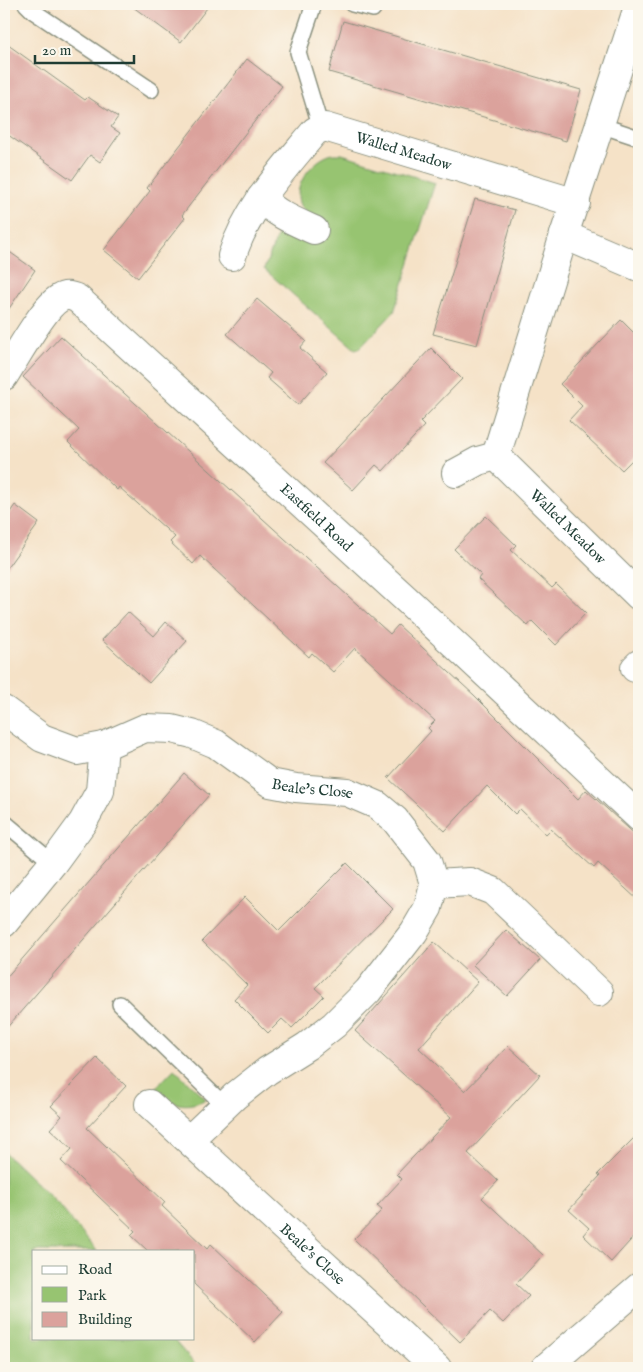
<svg xmlns="http://www.w3.org/2000/svg" width="643" height="1372" font-family="'IM FELL English',serif">
	<rect width="100%" height="100%" fill="#fbf7ec"/>
	<filter id="ink" filterUnits="userSpaceOnUse"><feTurbulence type="fractalNoise" baseFrequency=".02" numOctaves="2"/><feDisplacementMap in="SourceGraphic" scale="10" xChannelSelector="R" yChannelSelector="G"/><feConvolveMatrix kernelMatrix="1 2 1 2 8 2 1 2 1" color-interpolation-filters="sRGB"/></filter>
	<filter id="wash" filterUnits="userSpaceOnUse"><feTurbulence type="fractalNoise" baseFrequency=".0096" numOctaves="4" result="noise"/><feDisplacementMap in="SourceGraphic" scale="20" xChannelSelector="R" yChannelSelector="G"/><feGaussianBlur stdDeviation="1.12" result="paint"/><feColorMatrix in="noise" values="0 0 0 0 0 0 0 0 0 0 0 0 0 0 0 0 0 1.4 0 .05"/><feComposite in="paint" operator="in"/></filter>
	<g filter="url(#wash)">
		<rect width="100%" height="100%" fill="#f5e2c7"/>
		<g fill="#97c471" stroke="#5b8052">
			<path d="M333,154H342L435,183L394,312L360,348L355,349L264,269L279,232L315,243L323,219C317,217 309,216 305,212C285,193 312,158 333,154Z"/>
			<path d="M174,1069L206,1099C185,1110 170,1104 154,1090Z"/>
			<path d="M4,1152L57,1203L97,1251H34V1338H172L198,1368H4Z"/>
		</g>
		<g id="blocks">
			<g fill="#dba29c">
				<path d="M129,4H210L181,42Z"/>
				<path d="M343,21L581,90L566,141L329,72Z"/>
				<path d="M4,42L85,100L88,97L118,117L111,127L120,133L100,162L90,155L72,180L4,132Z"/>
				<path d="M247,59L282,86L182,215L185,218L138,278L104,250L150,191L147,188Z"/>
				<path d="M475,199L515,210L477,345L433,334Z"/>
				<path d="M4,248L35,270L4,316Z"/>
				<path d="M257,299L306,341L300,348L327,372L298,405L267,378L271,373L227,334Z"/>
				<path d="M621,320L639,338V453L622,470L569,420L582,406L560,384Z"/>
				<path d="M61,336L390,634L398,625L474,695L578,799L586,790L639,838V901L598,863L594,868L551,829L546,834L520,809L515,814L487,786L445,831L388,778L431,731L428,728L435,721L355,648L333,672L312,653L309,657L200,556L193,564L170,542L175,537L119,487L117,490L68,442L79,430L23,377Z"/>
				<path d="M431,348L462,379L420,422L424,426L383,471L376,465L353,490L323,463Z"/>
				<path d="M15,505L39,523L4,572V521Z"/>
				<path d="M486,516L516,545L511,550L552,588L556,584L586,613L556,645L532,621L528,626L478,579L481,575L454,549Z"/>
				<path d="M128,612L154,636L166,622L187,641L149,683L102,640Z"/>
				<path d="M184,773L209,795L4,1031V980Z"/>
				<path d="M347,863L393,909L315,988L324,996L292,1028L282,1019L268,1033L234,999L247,985L202,941L245,897L279,931Z"/>
				<path d="M506,930L540,960L507,996L473,965Z"/>
				<path d="M434,942L478,982L419,1048L465,1091L508,1046L540,1075L468,1153L498,1181L482,1198L543,1255L516,1284L529,1296L503,1323L490,1311L460,1342L354,1239L382,1210L377,1206L402,1179L397,1174L451,1117L355,1031Z"/>
				<path d="M97,1058L126,1086L87,1128L165,1202L162,1206L207,1249L211,1244L283,1312L255,1342L194,1284V1251H148L131,1235L135,1231L61,1161L72,1149L50,1129L62,1116L51,1106Z"/>
				<path d="M639,1133V1231L611,1262L583,1235L589,1228L569,1210L600,1176L598,1174Z"/>
			</g>
		</g>
	</g>
	<g filter="url(#ink)">
		<use href="#blocks" fill-opacity="0" stroke="#8a907e" stroke-width="1"/>
		<g fill="none" stroke-linecap="round" stroke-linejoin="round">
			<g stroke="#8a907e" stroke-width="18">
				<g id="service">
					<path d="M26,4L33,11L151,90"/>
					<path d="M314,4L298,52L321,128"/>
					<path d="M352,4L373,9"/>
					<path d="M600,125L639,138"/>
					<path d="M4,822L53,863"/>
					<path d="M120,1004L225,1106"/>
				</g>
			</g>
			<g stroke="#8a907e" stroke-width="30">
				<g id="minor">
					<path id="s1" d="M639,4L564,235L496,456L639,596"/>
					<path d="M261,198C276,214 294,221 314,230"/>
					<path d="M564,235L639,267"/>
					<path id="s2" d="M232,256C248,206 283,170 315,131L325,127L576,203"/>
					<path id="s3" d="M4,376C15,359 44,306 60,298C66,294 72,296 78,299L407,600L639,817"/>
					<path d="M456,473L478,461L496,456"/>
					<path d="M635,668L639,664"/>
					<path id="s4" d="M4,710L42,738L77,751L104,746L145,728L172,729L192,734L216,744L270,783L296,788L347,792L377,805L395,820L427,861L434,884L428,908L414,932L368,991L334,1025L307,1046L267,1071L235,1096L189,1140"/>
					<path d="M434,884L470,882L493,891L599,992"/>
					<path d="M4,923L53,863L83,822L100,791L104,746"/>
					<path id="s5" d="M149,1104L437,1368"/>
					<path d="M545,1368L639,1287"/>
				</g>
			</g>
			<use href="#service" stroke="#fff" stroke-width="15"/>
			<use href="#minor" stroke="#fff" stroke-width="28"/>
		</g>
	</g>
	<g text-anchor="middle" stroke-width="4" stroke-linejoin="round" paint-order="stroke">
		<g font-size="15" fill="#1f3d34" stroke="#fbf7ec">
			<text dy="5" stroke="none"><textPath href="#s2" startOffset="244">Walled Meadow</textPath></text>
			<text dy="5" stroke="none"><textPath href="#s3" startOffset="439">Eastfield Road</textPath></text>
			<text dy="5" stroke="none"><textPath href="#s1" startOffset="575">Walled Meadow</textPath></text>
			<text dy="5" stroke="none"><textPath href="#s4" startOffset="340">Beale's Close</textPath></text>
			<text dy="5" stroke="none"><textPath href="#s5" startOffset="222">Beale's Close</textPath></text>
		</g>
	</g>
	<rect width="643" height="1372" fill="none" stroke="#fbf7ec" stroke-width="20"/>
	<rect x="32" y="1250" width="162" height="90" fill="#fbf7ec" stroke="#a3ada2"/>
	<rect x="42" y="1266" width="25" height="8" fill="#ffffff" stroke="#a3ada2"/>
	<text x="78" y="1274" font-size="15" fill="#1f3d34">Road</text>
	<rect x="42" y="1287" width="25" height="15" fill="#97c471" stroke="#a3ada2"/>
	<text x="78" y="1300" font-size="15" fill="#1f3d34">Park</text>
	<rect x="42" y="1312" width="25" height="15" fill="#dba29c" stroke="#a3ada2"/>
	<text x="78" y="1324" font-size="15" fill="#1f3d34">Building</text>
	<path d="M35 55v8h99v-8" fill="none" stroke="#1f3d34" stroke-width="2.5"/>
	<text x="42" y="55" font-size="15" fill="#1f3d34" stroke="#fbf7ec" stroke-width="4" paint-order="stroke">20 m</text>
</svg>
